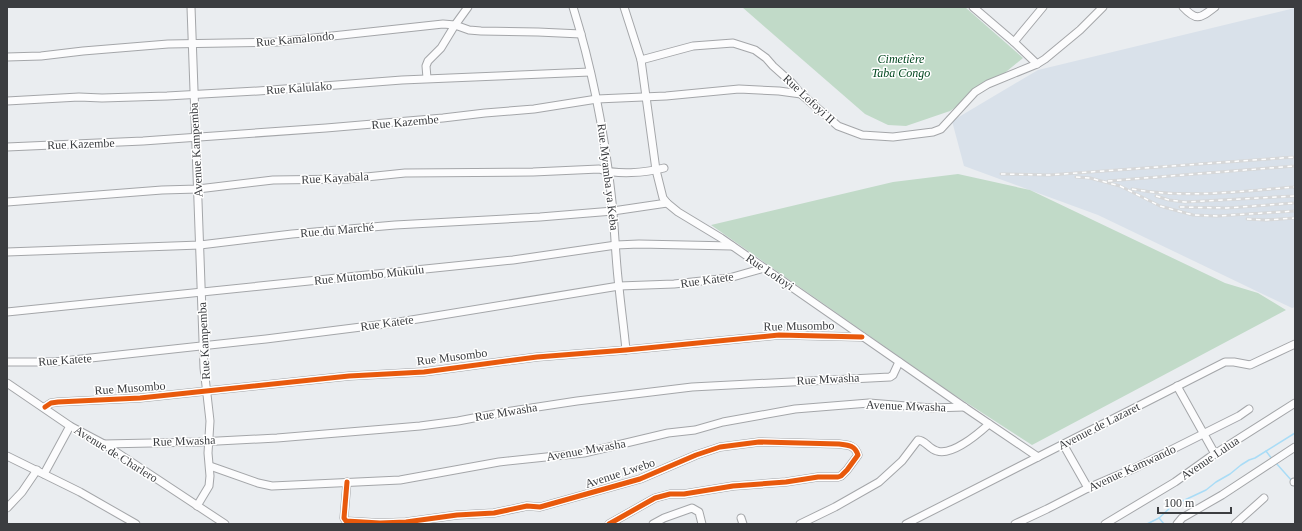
<svg xmlns="http://www.w3.org/2000/svg" width="1302" height="531" font-family="'Times New Roman',serif">
	<rect width="100%" height="100%" fill="#eaedf0"/>
	<path fill="#d9e1ea" d="M1295,8V307L1292,308L1098,215L964,166L952,121L1038,70Z"/>
	<g fill="#c1dac8">
		<path d="M742,7H965L1023,58L995,81L950,111L906,126L888,125L865,114Z"/>
		<path d="M958,174L1030,190L1225,283L1258,293L1286,310L1032,445L950,392L711,225L893,182Z"/>
	</g>
	<g fill="none" stroke-linecap="round" stroke-linejoin="round">
		<g stroke="#a9dcf6" stroke-width="1.5">
			<path d="M1266,451L1272,459"/>
			<path d="M1276,463L1292,481"/>
			<path d="M1159,518L1164,524"/>
			<path d="M1147,524L1159,518L1172,506L1206,490L1216,482L1230,474L1241,465L1249,460L1255,458L1295,433"/>
		</g>
		<g stroke="#a4a6a9" stroke-width="9">
			<g id="minor">
				<path d="M191,7L204,368L210,421L208,453L210,476L209,486L197,506"/>
				<path d="M573,7C592,68 604,130 611,193C615,225 615,256 619,287C621,308 624,329 626,350"/>
				<path d="M624,7L641,60L656,170L663,198L667,203L678,212L721,238L970,411L1038,457"/>
				<path d="M973,7L1014,42L1037,64"/>
				<path d="M1183,7C1197,22 1200,18 1215,7"/>
				<path d="M1014,42L1043,7"/>
				<path d="M7,57L41,56L83,51L168,44L277,42L443,24L455,25L469,30L481,31L538,32L581,34"/>
				<path d="M641,60L693,46L733,43L755,50L766,58L773,66L792,83L801,94L838,126L862,135L893,137L933,132L941,129L975,92L988,84L1037,64L1045,59L1080,30L1103,7"/>
				<path d="M427,78L426,66L428,61L441,48L455,25L468,7"/>
				<path d="M7,101L79,97L102,98L167,96L258,91L402,80L590,72"/>
				<path d="M7,147L143,141L326,128L443,118L485,113L534,109L597,99L666,96L739,89L779,91L801,94"/>
				<path d="M7,202L162,190L198,189L273,180L347,179L405,173L533,172L599,169C617,175 645,173 664,168"/>
				<path d="M7,252L200,245L292,234L395,225L540,217L613,211L667,203"/>
				<path d="M7,312L513,260L616,245L639,244L732,246"/>
				<path d="M7,362H54L266,339L393,323L619,286L674,284L729,278L764,268"/>
				<path d="M7,383L70,426L104,444L225,524"/>
				<path d="M1177,386L1215,454"/>
				<path d="M45,407L51,403L58,402L140,398L349,376L424,372L537,357L626,350L779,335L862,337"/>
				<path d="M104,444L199,442L277,438L385,429L420,426L458,421L505,412L577,401L692,387L890,377L893,375L899,362"/>
				<path d="M1063,444L1088,488"/>
				<path d="M7,456L80,492L136,524"/>
				<path d="M210,466L258,483L272,486L400,480L499,462L584,453L668,433L695,430L723,422L795,409L869,403L932,408L964,407"/>
				<path d="M44,474L70,426"/>
				<path d="M347,482L344,518L346,521L380,523L406,522L457,515L494,513L527,506L540,507L640,479L696,455L720,447L759,442L839,444C848,445 855,445 858,455L847,470L841,476L838,477H818L786,482L733,486L684,494H670L655,498L609,524"/>
				<path d="M1294,482H1295"/>
				<path d="M7,508L22,492L37,470"/>
				<path d="M741,518L743,524"/>
				<path d="M653,524L664,518L692,508L699,512L702,524"/>
				<path d="M800,524L835,507L879,482L902,461L918,440C925,440 929,449 937,451C952,456 978,434 989,424"/>
				<path d="M906,524L1225,362H1234L1250,365L1295,344"/>
				<path d="M1015,524L1047,509L1088,488L1135,468L1239,416L1249,409"/>
				<path d="M1105,524L1175,482L1210,457L1295,403"/>
				<path d="M1177,524L1182,518L1222,495L1295,447"/>
				<path d="M1235,524L1264,498"/>
			</g>
		</g>
		<use href="#minor" stroke="#fcfcfd" stroke-width="7"/>
		<g stroke="#d6d7d8" stroke-width="3">
			<g id="rail">
				<path d="M1001,174L1049,175L1295,157"/>
				<path d="M1076,177L1090,178L1120,186L1160,206L1193,215L1217,216L1295,211"/>
				<path d="M1108,181L1295,166"/>
				<path d="M1132,189C1186,199 1241,191 1295,187"/>
				<path d="M1156,196L1169,200L1185,202L1295,196"/>
				<path d="M1180,207L1227,208L1295,203"/>
				<path d="M1247,219L1266,220L1295,218"/>
			</g>
		</g>
		<use href="#rail" stroke="#fff" stroke-width="1.5" stroke-dasharray="4.5" stroke-linecap="butt"/>
		<g stroke="#fff" stroke-width="8">
			<g id="cycleway">
				<path d="M45,407L51,403L58,402L140,398L349,376L424,372L537,357L626,350L779,335L862,337"/>
				<path d="M347,482L344,518L346,521L380,523L406,522L457,515L494,513L527,506L540,507L640,479L696,455L720,447L759,442L839,444C848,445 855,445 858,455L847,470L841,476L838,477H818L786,482L733,486L684,494H670L655,498L609,524"/>
			</g>
		</g>
		<use href="#cycleway" stroke="#e8590c" stroke-width="5"/>
	</g>
	<g text-anchor="middle" stroke-width="3" stroke-linejoin="round" paint-order="stroke">
		<g font-size="12" fill="#3b3d40" stroke="#fff">
			<text transform="translate(295 39) rotate(-5)" y="4">Rue Kamalondo</text>
			<text transform="translate(299 88) rotate(-4)" y="4">Rue Kalulako</text>
			<text transform="translate(809 99) rotate(43)" y="4">Rue Lofoyi II</text>
			<text transform="translate(405 122) rotate(-5)" y="4">Rue Kazembe</text>
			<text transform="translate(81 144) rotate(-2)" y="4">Rue Kazembe</text>
			<text transform="translate(196 150) rotate(-93)" y="4">Avenue Kampemba</text>
			<text transform="translate(608 177) rotate(83)" y="4">Rue Myamba ya Keba</text>
			<text transform="translate(335 178) rotate(-3)" y="4">Rue Kayabala</text>
			<text transform="translate(337 230) rotate(-5)" y="4">Rue du Marché</text>
			<text transform="translate(770 272) rotate(34)" y="4">Rue Lofoyi</text>
			<text transform="translate(369 275) rotate(-6)" y="4">Rue Mutombo Mukulu</text>
			<text transform="translate(707 280) rotate(-8)" y="4">Rue Katete</text>
			<text transform="translate(387 323) rotate(-8)" y="4">Rue Katete</text>
			<text transform="translate(799 326) rotate(-1)" y="4">Rue Musombo</text>
			<text transform="translate(204 341) rotate(-93)" y="4">Rue Kampemba</text>
			<text transform="translate(452 357) rotate(-7)" y="4">Rue Musombo</text>
			<text transform="translate(65 360) rotate(-4)" y="4">Rue Katete</text>
			<text transform="translate(828 379) rotate(-3)" y="4">Rue Mwasha</text>
			<text transform="translate(130 388) rotate(-4)" y="4">Rue Musombo</text>
			<text transform="translate(906 406) rotate(2)" y="4">Avenue Mwasha</text>
			<text transform="translate(506 412) rotate(-9)" y="4">Rue Mwasha</text>
			<text transform="translate(1099 426) rotate(-27)" y="4">Avenue de Lazaret</text>
			<text transform="translate(184 441) rotate(-2)" y="4">Rue Mwasha</text>
			<text transform="translate(586 450) rotate(-10)" y="4">Avenue Mwasha</text>
			<text transform="translate(116 454) rotate(32)" y="4">Avenue de Charlero</text>
			<text transform="translate(1210 458) rotate(-34)" y="4">Avenue Lulua</text>
			<text transform="translate(1132 468) rotate(-25)" y="4">Avenue Kamwando</text>
			<text transform="translate(620 473) rotate(-18)" y="4">Avenue Lwebo</text>
		</g>
		<g font-size="12" font-style="italic" fill="#034820" stroke="#fff">
			<text x="901" y="63">Cimetière<tspan x="901" dy="14">Taba Congo</tspan></text>
		</g>
	</g>
	<rect width="1302" height="531" fill="none" stroke="#3b3d40" stroke-width="16"/>
	<path d="M1158 507v6h73v-6" fill="none" stroke="#3b3d40" stroke-width="2"/>
	<text x="1164" y="507" font-size="12" fill="#3b3d40" stroke="#ffffff" stroke-width="3" paint-order="stroke">100 m</text>
</svg>
